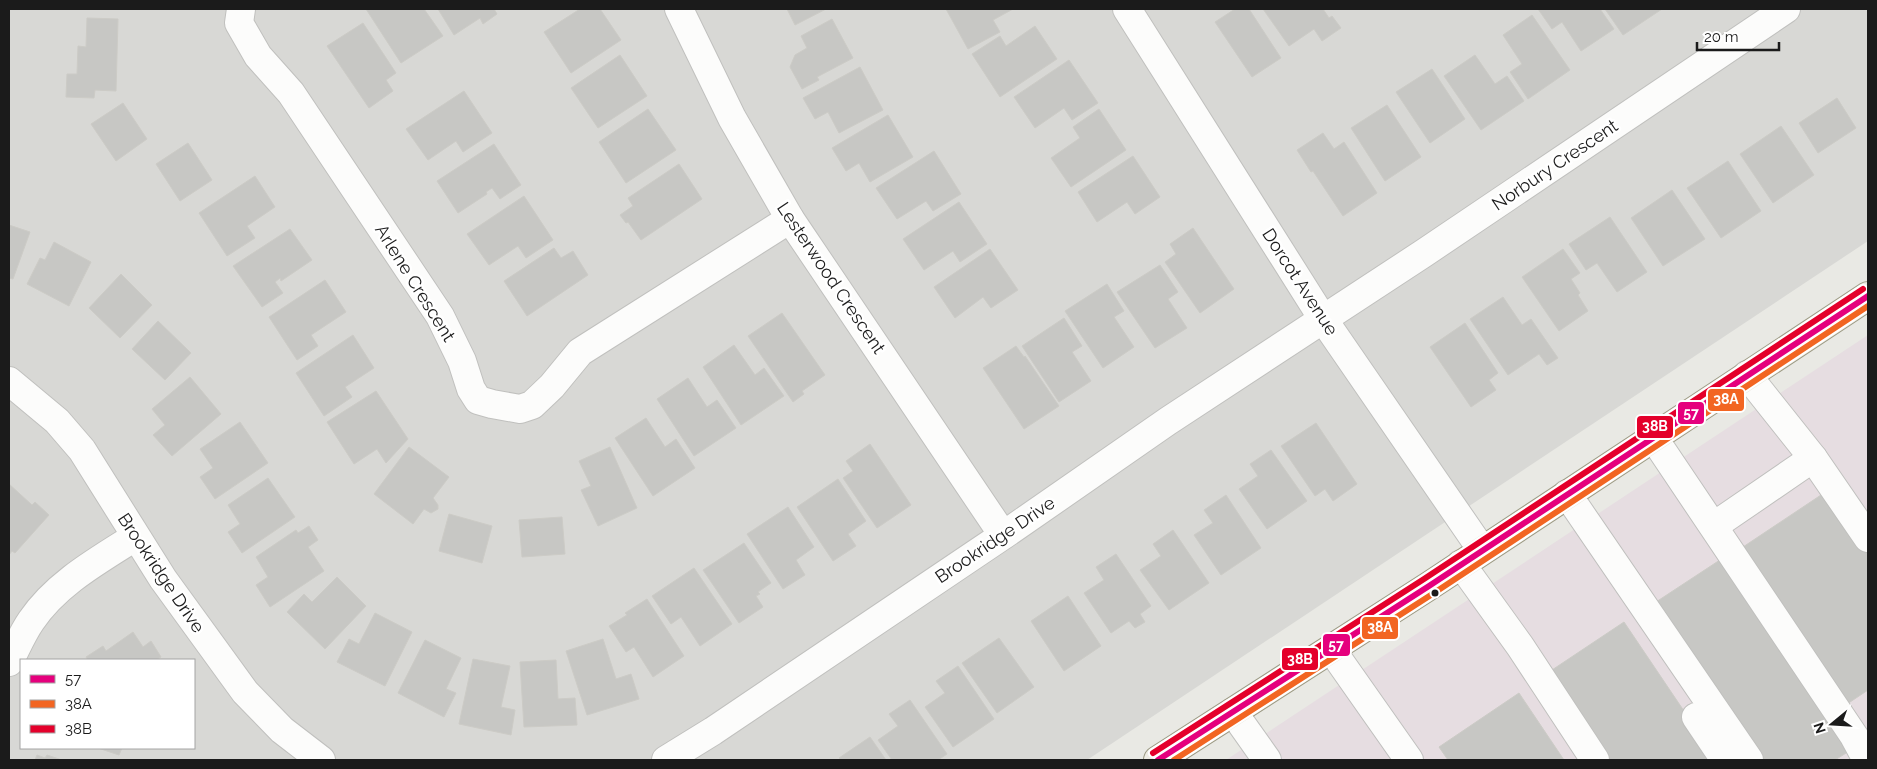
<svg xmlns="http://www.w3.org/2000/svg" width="1877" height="769" font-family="Raleway,sans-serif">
	<rect width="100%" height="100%" fill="#e9e9e4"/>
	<path fill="#d8d8d5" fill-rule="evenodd" d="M9,9H1868V241L1087,760H9ZM21,660H194V748H21Z"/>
	<path fill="#e6dde1" d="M1868,335V760H1226Z"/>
	<g fill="#c7c7c4" stroke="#cccbc6">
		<path d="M366,9H424L443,36L401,63Z"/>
		<path d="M438,9H494L497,14L483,24L480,18L454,35Z"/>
		<path d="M580,9H600L621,40L571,73L544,32Z"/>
		<path d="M787,9H826L795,25Z"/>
		<path d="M946,9H1013L993,20L1000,32L968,49Z"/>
		<path d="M1235,9H1249L1281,58L1252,77L1215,22Z"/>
		<path d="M1263,9H1323L1329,18L1332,16L1341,28L1322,41L1314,29L1289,46Z"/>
		<path d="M1538,9H1600L1614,29L1581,51L1562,22L1552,29Z"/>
		<path d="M1605,9H1662L1623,35Z"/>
		<path d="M1532,15L1570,70L1528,99L1510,72L1522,64L1503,35Z"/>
		<path d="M87,18L118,19L116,91L95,90L94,98L66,97L67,74H77L78,46L86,47Z"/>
		<path d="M832,19L853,58L817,77L819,80L802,89L790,67L795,55L807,48L801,36Z"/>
		<path d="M363,23L396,73L386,80L393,91L369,108L327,46Z"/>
		<path d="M1035,26L1057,59L1000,97L972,54L1000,36L1006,46Z"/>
		<path d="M620,55L647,96L598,128L571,88Z"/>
		<path d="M1475,55L1495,84L1507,76L1524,101L1481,130L1444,76Z"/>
		<path d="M1069,60L1098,103L1072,120L1064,108L1035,128L1014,97Z"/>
		<path d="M860,67L883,110L839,133L828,112L815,119L803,98Z"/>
		<path d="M1432,69L1465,119L1430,143L1396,92Z"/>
		<path d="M464,91L492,133L463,152L456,141L428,160L406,129Z"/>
		<path d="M1837,98L1856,128L1818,153L1799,123Z"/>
		<path d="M123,103L147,139L116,161L91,124Z"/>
		<path d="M1387,105L1421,157L1385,181L1351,128Z"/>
		<path d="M648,109L676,150L626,183L599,142Z"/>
		<path d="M1099,109L1126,150L1071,187L1051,158L1080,138L1073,127Z"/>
		<path d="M888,115L913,157L870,182L859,163L846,171L832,148Z"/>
		<path d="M1781,126L1814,175L1773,203L1740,154Z"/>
		<path d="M1323,133L1334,149L1344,142L1377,193L1343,216L1313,171L1311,172L1297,150Z"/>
		<path d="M188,143L212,180L180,201L156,164Z"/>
		<path d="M494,144L521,185L500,199L492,188L486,192L487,194L458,213L437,181Z"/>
		<path d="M934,151L961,194L933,211L926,201L897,219L876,188Z"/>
		<path d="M1133,156L1160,197L1135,214L1127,202L1097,222L1078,192Z"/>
		<path d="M1728,161L1761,211L1721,238L1687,188Z"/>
		<path d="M679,164L702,199L641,240L628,222L626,223L620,215L633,206L628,198Z"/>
		<path d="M255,176L275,207L247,226L255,238L227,256L199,213Z"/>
		<path d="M1672,190L1705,239L1663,266L1631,218Z"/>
		<path d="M524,196L553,240L526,258L518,246L489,265L467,234Z"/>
		<path d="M959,202L987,244L960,262L953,251L924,270L903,239Z"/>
		<path d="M1610,217L1647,272L1617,292L1597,263L1586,270L1569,244Z"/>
		<path d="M9,225L30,232L13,279L9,278Z"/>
		<path d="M1193,228L1234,289L1200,313L1165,262L1176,254L1170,244Z"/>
		<path d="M290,229L312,260L281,281L280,278L275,282L283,293L262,307L233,266Z"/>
		<path d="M54,242L91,262L69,306L27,284L40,258L45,260Z"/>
		<path d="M554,248L561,258L573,251L588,275L527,316L504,281Z"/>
		<path d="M990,249L1018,290L991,308L983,297L955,318L934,287Z"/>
		<path d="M1563,249L1580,273L1571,279L1580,293L1578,295L1588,311L1559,331L1522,277Z"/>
		<path d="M1160,265L1178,292L1168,299L1187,328L1155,348L1117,292Z"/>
		<path d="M121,274L152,305L120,338L89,308Z"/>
		<path d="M325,280L346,312L311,335L318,346L297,360L269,317Z"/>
		<path d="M1107,284L1124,311L1114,317L1134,347L1103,368L1065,311Z"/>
		<path d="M1503,297L1522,325L1531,319L1558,358L1547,365L1539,354L1508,375L1470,319Z"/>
		<path d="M782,313L825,375L802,391L804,394L793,402L748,336Z"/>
		<path d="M1064,318L1082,346L1072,352L1091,381L1059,402L1022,346Z"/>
		<path d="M158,321L191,353L165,380L132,349Z"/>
		<path d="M1465,323L1498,373L1489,380L1496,390L1471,407L1430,347Z"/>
		<path d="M353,335L374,368L345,387L352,397L324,416L296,373Z"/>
		<path d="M734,345L755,375L764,368L784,396L741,425L703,367Z"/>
		<path d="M1016,346L1024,357L1025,356L1059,406L1024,429L983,368Z"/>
		<path d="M190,377L221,414L172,456L153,435L165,425L152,409Z"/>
		<path d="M688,378L707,407L717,400L736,428L694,456L657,399Z"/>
		<path d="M376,391L408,439L386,463L377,449L354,464L327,422Z"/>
		<path d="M646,418L665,447L676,439L695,468L653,496L615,438Z"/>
		<path d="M240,422L268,463L215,499L200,477L213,468L200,449Z"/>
		<path d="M1316,423L1357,484L1333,501L1325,489L1315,496L1281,446Z"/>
		<path d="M870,444L911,505L877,528L843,478L853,471L846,461Z"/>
		<path d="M409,447L449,477L433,498L438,505V509L431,513L424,509L413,524L374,494Z"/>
		<path d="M610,447L637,508L598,526L581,490L591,486L579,461Z"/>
		<path d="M1271,450L1307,501L1267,529L1239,489L1258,476L1250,464Z"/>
		<path d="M268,478L295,517L242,553L228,532L240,524L228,505Z"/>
		<path d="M838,479L866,521L848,534L856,546L833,561L797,507Z"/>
		<path d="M9,484L32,505L35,502L49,515L15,553L12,551L9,555Z"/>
		<path d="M1827,491L1868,553V690L1847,704L1743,547Z"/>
		<path d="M1226,495L1261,548L1221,575L1194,535L1213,523L1204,510Z"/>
		<path d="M788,507L814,547L796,560L805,575L783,589L747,534Z"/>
		<path d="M449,514L492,526L482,563L439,551Z"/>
		<path d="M562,517L565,554L522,557L519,520Z"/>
		<path d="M309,526L318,540L308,547L324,571L270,607L256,585L268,577L256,557L296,530L298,533Z"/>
		<path d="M1173,530L1209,583L1169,610L1140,570L1161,556L1153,544Z"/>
		<path d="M744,543L771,583L758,592L760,594L756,596L763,607L739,623L703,570Z"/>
		<path d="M1116,554L1151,606L1140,614L1145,622L1135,628L1129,621L1111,633L1084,593L1104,580L1096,567Z"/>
		<path d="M1726,556L1854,748L1835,760H1762L1656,602Z"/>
		<path d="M694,568L732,624L700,646L681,617L671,624L652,596Z"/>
		<path d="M337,577L366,606L325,649L287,612L304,594L312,602Z"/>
		<path d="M1068,596L1101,646L1064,671L1031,621Z"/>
		<path d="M647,599L684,656L653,677L634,647L626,652L609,626L627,615L625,613Z"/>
		<path d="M375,613L412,632L385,686L337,662L349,639L359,644Z"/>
		<path d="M1624,622L1717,760H1609L1549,672Z"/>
		<path d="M133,632L143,647L151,641L161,657L156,660H88L86,657L103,646L106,651Z"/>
		<path d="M999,638L1034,687L997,713L962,663Z"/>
		<path d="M603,639L616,679L631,674L639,699L587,715L566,651Z"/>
		<path d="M425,640L461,658L446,689L456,693L444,717L398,693Z"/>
		<path d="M473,659L510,666L501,707L515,710L511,735L459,724Z"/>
		<path d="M556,660L558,699L575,698L577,725L524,727L520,662Z"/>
		<path d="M958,666L994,719L953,747L925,707L945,693L936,681Z"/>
		<path d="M1519,693L1564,760H1448L1439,747Z"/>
		<path d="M910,700L947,754L938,760H892L878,740L898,726L889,714Z"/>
		<path d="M870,737L886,760H841L839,758Z"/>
		<path d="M98,748H122L119,755Z"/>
		<path d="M37,755L45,758L47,755L62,760H35Z"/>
	</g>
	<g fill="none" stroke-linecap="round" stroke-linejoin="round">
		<g stroke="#c0c0be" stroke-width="30">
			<g id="minor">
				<path d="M241,9L239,23L258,56L291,93L440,316L462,361L471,389L478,400L492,404L520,409L532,405L552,386L580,352L790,219"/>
				<path d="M679,9L732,118L790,219L1003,535"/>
				<path d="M1127,9L1323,319L1482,550"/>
				<path d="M9,381L57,421L82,450L163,579L245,692L282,730L321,760"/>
				<path d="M1653,437L1854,736L1867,760"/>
				<path d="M1813,458L1868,538"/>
				<path d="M1567,494L1749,760"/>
				<path d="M1724,519L1813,458L1747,375"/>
				<path d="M1461,564L1520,646L1595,760"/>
				<path d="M1331,649L1409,760"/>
				<path d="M9,662C16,649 22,634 31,621C56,584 97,561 135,537"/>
				<path d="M1233,712L1267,760"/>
				<path d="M1696,717L1725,760"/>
				<path d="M666,760L713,731L1011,530L1168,421L1424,253L1786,9"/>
			</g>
		</g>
		<g stroke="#9c9a84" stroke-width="30">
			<path id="major" d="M1158,760L1429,586L1868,296"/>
		</g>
		<use href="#minor" stroke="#fcfcfb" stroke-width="28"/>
		<use href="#major" stroke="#eeece4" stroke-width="28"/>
		<g stroke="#fff" stroke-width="10">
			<path id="bus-1" d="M1158,760L1429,586L1868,296"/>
		</g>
		<g stroke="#fff" stroke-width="10">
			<path id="bus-2" d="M1174,760L1434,593L1868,306"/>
		</g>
		<g stroke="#fff" stroke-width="10">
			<path id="bus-3" d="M1153,753L1424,579L1863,289"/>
		</g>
		<use href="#bus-1" stroke="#e5007d" stroke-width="6"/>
		<use href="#bus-2" stroke="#f26522" stroke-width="6"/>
		<use href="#bus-3" stroke="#e4002b" stroke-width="6"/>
	</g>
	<circle fill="#1b1b1b" stroke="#fff" stroke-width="2" cx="1435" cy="593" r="4.5"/>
	<g text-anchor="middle" stroke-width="5" stroke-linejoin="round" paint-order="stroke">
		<g font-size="18" fill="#1b1b1b" stroke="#fff">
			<text transform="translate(1555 165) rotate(-34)" y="6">Norbury Crescent</text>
			<text transform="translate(831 278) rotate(56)" y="6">Lesterwood Crescent</text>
			<text transform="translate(1300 282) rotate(57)" y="6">Dorcot Avenue</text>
			<text transform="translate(415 283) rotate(58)" y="6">Arlene Crescent</text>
			<text transform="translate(995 540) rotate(-34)" y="6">Brookridge Drive</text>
			<text transform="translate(161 573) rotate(56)" y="6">Brookridge Drive</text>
		</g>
	</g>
	<g stroke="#fff" stroke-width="2">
		<rect x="1707" y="388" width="38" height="24" rx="5" fill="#f26522"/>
		<rect x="1677" y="401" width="28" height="24" rx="5" fill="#e5007d"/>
		<rect x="1636" y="415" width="38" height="24" rx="5" fill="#e4002b"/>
		<rect x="1361" y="616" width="38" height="24" rx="5" fill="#f26522"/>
		<rect x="1322" y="633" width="29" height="24" rx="5" fill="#e5007d"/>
		<rect x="1281" y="647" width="38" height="24" rx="5" fill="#e4002b"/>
	</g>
	<g font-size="14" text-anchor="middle" font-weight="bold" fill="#fff">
		<text x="1726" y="404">38A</text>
		<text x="1691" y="418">57</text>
		<text x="1655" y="431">38B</text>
		<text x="1380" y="632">38A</text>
		<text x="1336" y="650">57</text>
		<text x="1300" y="664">38B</text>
	</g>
	<rect width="1877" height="769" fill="none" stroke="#1b1b1b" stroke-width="20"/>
	<rect x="20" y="659" width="175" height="90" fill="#ffffff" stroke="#a4a4a4"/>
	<rect x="30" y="675" width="25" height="8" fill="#e5007d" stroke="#a4a4a4"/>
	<text x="65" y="684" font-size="15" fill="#1b1b1b">57</text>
	<rect x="30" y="700" width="25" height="8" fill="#f26522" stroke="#a4a4a4"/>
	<text x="65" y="709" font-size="15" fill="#1b1b1b">38A</text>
	<rect x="30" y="725" width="25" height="8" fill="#e4002b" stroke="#a4a4a4"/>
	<text x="65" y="734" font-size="15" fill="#1b1b1b">38B</text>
	<g transform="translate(1832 724) rotate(252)" stroke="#ffffff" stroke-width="4" paint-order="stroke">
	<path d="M0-4L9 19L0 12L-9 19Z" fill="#1b1b1b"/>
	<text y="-8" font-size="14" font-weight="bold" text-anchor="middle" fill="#1b1b1b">N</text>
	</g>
	<path d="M1697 42v8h82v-8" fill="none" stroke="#1b1b1b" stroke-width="2.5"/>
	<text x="1704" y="42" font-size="15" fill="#1b1b1b" stroke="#ffffff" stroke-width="4" paint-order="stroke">20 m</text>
</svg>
